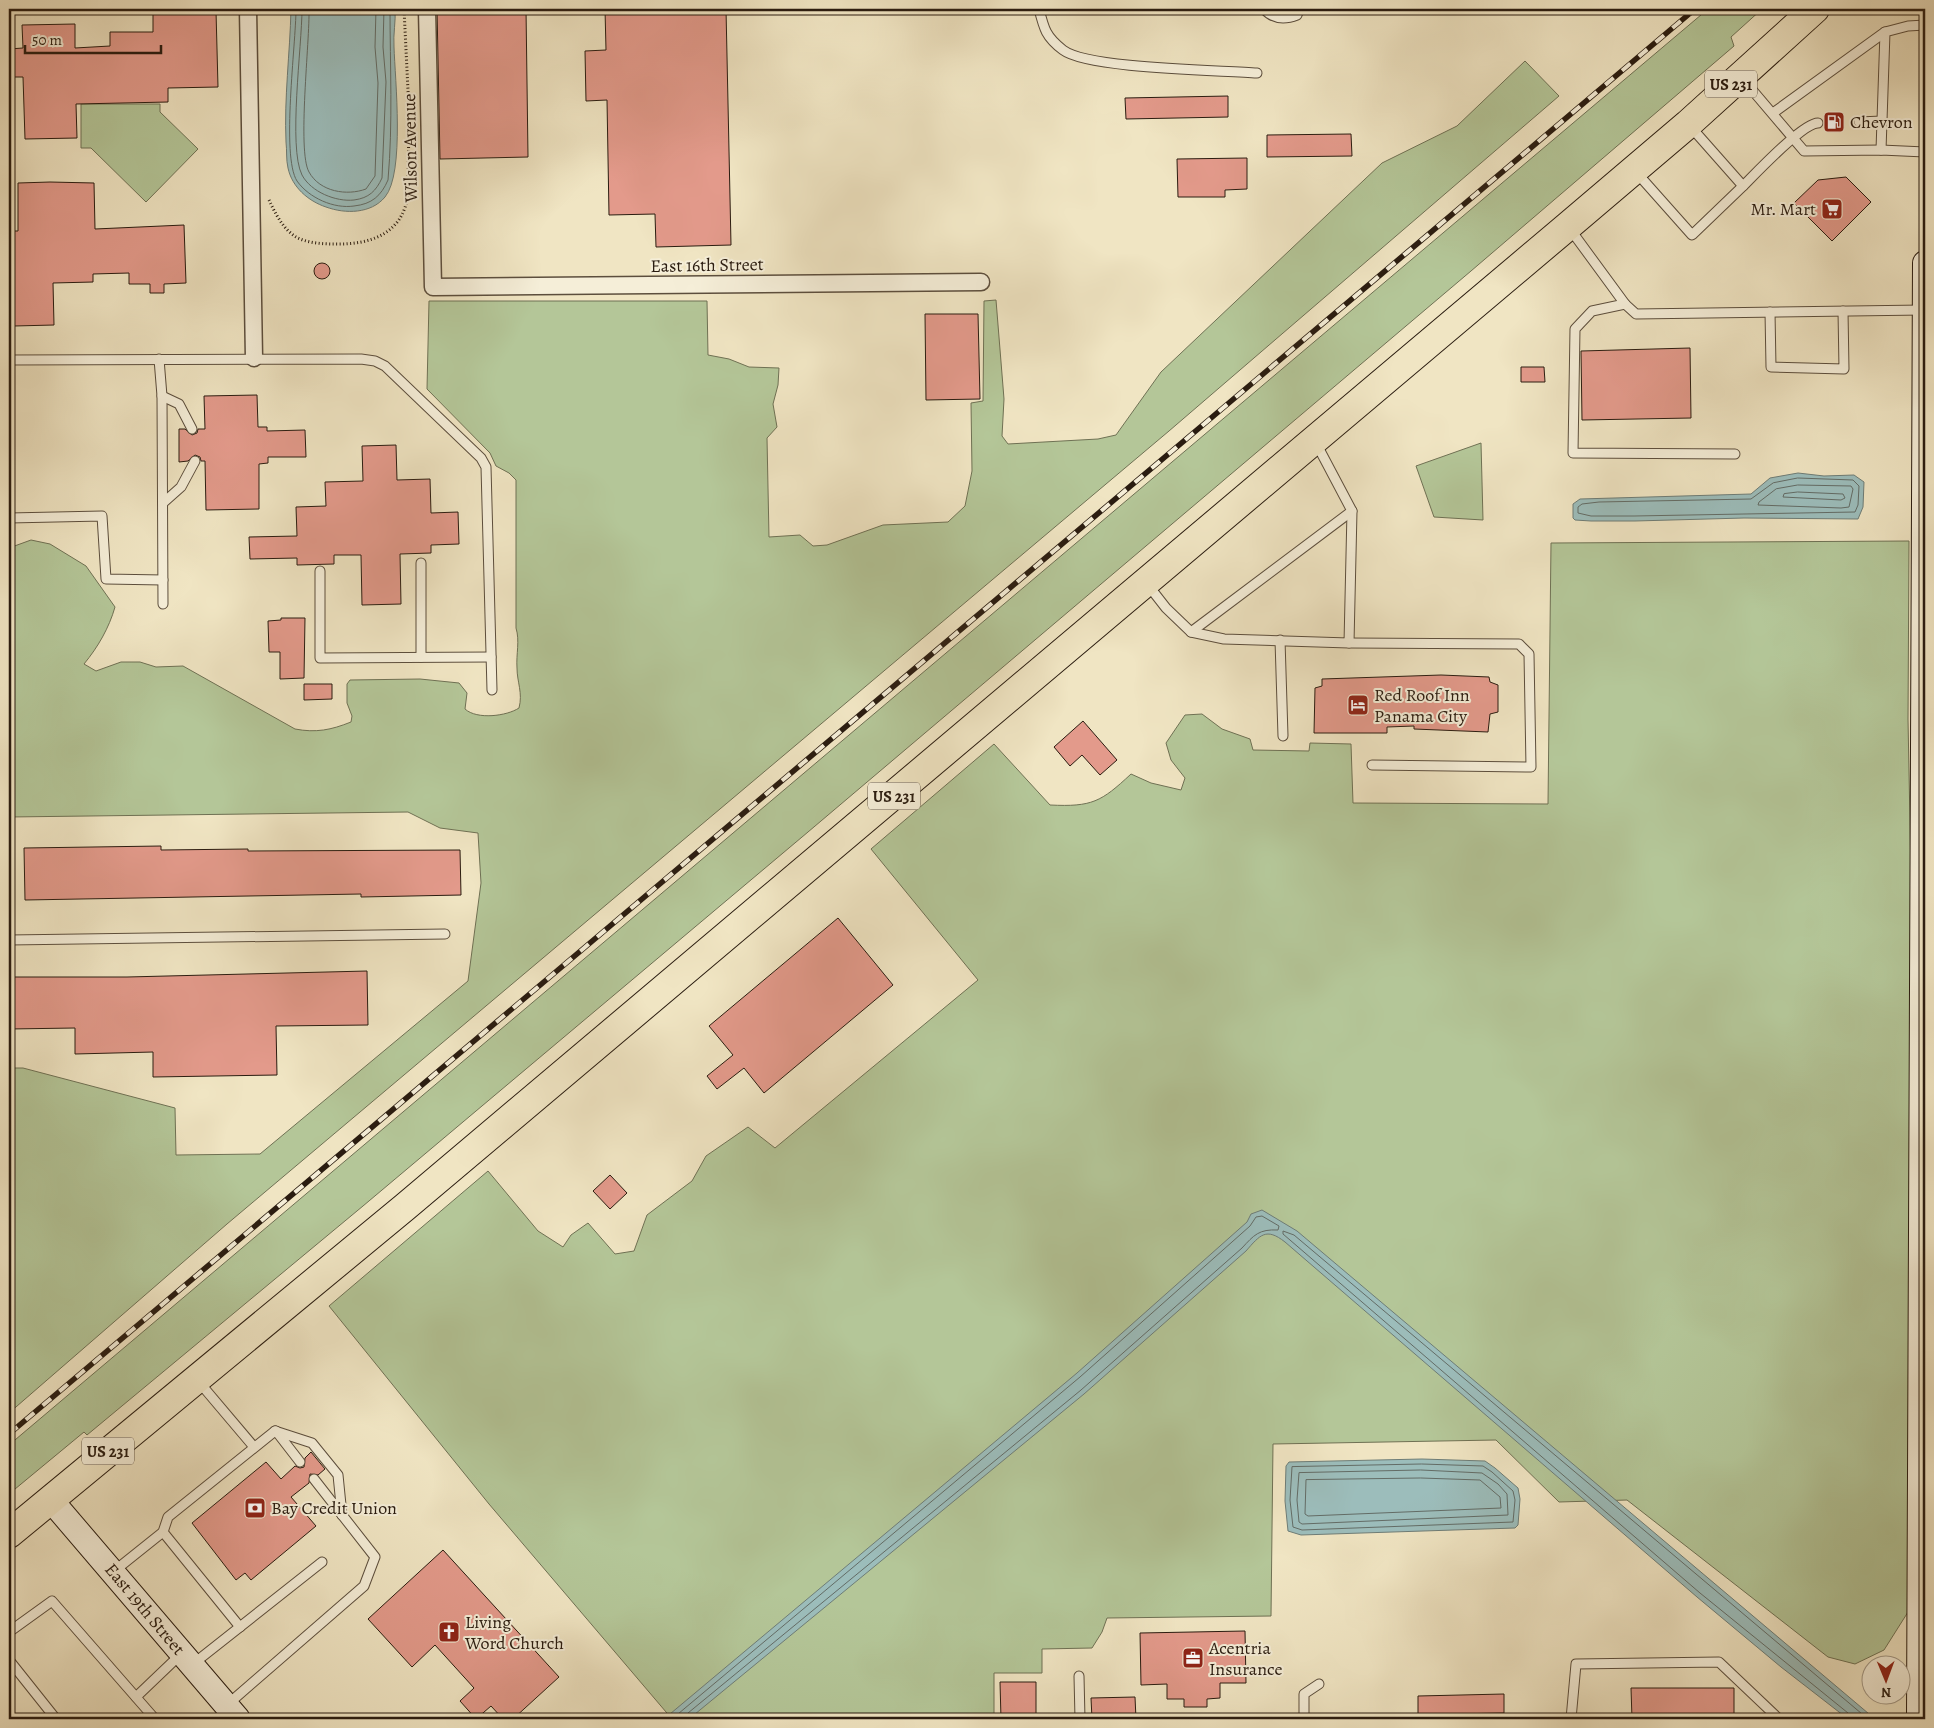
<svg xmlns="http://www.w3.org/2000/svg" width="1934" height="1728" font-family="Alegreya,serif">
	<rect width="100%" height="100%" fill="#f0e5c3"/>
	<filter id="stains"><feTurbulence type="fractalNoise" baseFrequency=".004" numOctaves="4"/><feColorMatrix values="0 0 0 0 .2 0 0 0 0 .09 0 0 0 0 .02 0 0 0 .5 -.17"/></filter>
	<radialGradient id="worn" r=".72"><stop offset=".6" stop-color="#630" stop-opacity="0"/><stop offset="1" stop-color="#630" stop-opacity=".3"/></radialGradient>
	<g fill="#b4c698" stroke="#6f7154">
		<path d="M1708,9H1762L1731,37L1734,46L1471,271L808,832L363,1206L87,1435L84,1432L9,1494V1445Z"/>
		<path d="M1525,61L1559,96L1169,431L227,1224L9,1413V1068H23L175,1108L176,1155L260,1154L468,981L481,883L478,833L440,828L408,812L9,817V548L31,540L50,544L86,566L115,607C109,628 98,647 84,664L96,671L121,662H140L156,667L183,666L295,729C316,733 331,730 351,722L352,716L347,703V684L350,680L420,679L459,683L467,693L465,709C477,720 507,716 519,708C523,693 517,682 517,668C516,654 520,641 516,628V480L509,473L496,466L490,453L427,389L429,301H707L708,355L729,359L749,367L779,368L778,385L773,404L777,427L767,438L769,537L800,535L813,546L827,545L883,525L948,522L965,506L972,471L971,403L983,401L984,301L996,300L1004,399L1002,436L1008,444L1098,439L1116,435L1161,372L1382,163L1457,126Z"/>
		<path d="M81,104H160V112L198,149L146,202L91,148H81Z"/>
		<path d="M1481,443L1483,520L1434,517L1416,466Z"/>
		<path d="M1909,541L1908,719L1911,877L1908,1612L1884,1650L1855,1664L1828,1657L1627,1500L1559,1502L1496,1440L1273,1444L1271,1616L1107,1618L1102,1632L1092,1648L1042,1649V1673H994V1719H672L489,1504L329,1306L488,1171L538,1231L563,1247L571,1235L588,1223L615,1254L634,1251L647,1215L692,1181L706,1156L748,1127L775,1148L978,980L871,849L994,744L1050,805C1092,807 1101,802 1131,774L1151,783L1181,790L1185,778L1171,760L1166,743L1185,715L1202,714L1222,729L1250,739L1253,750L1309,751L1310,743L1351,744L1353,803L1548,804L1551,543Z"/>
	</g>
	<g fill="#9cbdbb" stroke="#6e7d77">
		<path d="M291,9H395C396,21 393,34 394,47C395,79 405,173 385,197C371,214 345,214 326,207C308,201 292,187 288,168C286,160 287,150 286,142C284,98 290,53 291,9Z"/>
		<path d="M1798,473L1824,476L1854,475L1864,482L1863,507L1858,519L1744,518L1635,521H1591L1575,520L1573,518V504L1580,499L1751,494L1770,478Z"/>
		<path d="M1262,1210L1297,1231L1875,1719H1848L1781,1667L1697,1597L1285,1242C1266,1227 1260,1235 1246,1251L1084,1394L689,1719H664L1077,1373L1247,1222L1251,1214Z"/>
		<path d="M1422,1459L1485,1461L1495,1468L1518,1488L1520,1499L1518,1525L1515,1528L1301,1535L1288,1531L1285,1501L1286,1466L1289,1462Z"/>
	</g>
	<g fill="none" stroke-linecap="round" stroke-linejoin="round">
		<g stroke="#636c66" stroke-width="1">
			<path d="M296,9C296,44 281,156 297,181C309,198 334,209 354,206C372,204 381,196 388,180C393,123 390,66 390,9"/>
			<path d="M302,9C302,46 288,147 302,175C311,192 336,202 354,200C369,198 376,191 382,178L386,82L383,47L384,9"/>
			<path d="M309,9C310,40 297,151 309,172C320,192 347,196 366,189L375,176L378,83L375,47L376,9"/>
			<path d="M1798,478L1853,480L1859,486L1858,505L1855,512L1634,516H1591L1578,513V507L1582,504L1599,502L1751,499L1773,483Z"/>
			<path d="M1798,485L1851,486L1853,489L1849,507L1841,508L1758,505L1759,502L1776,489Z"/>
			<path d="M1798,492L1843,494L1845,498L1841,500L1783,497L1784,494Z"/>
			<path d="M1422,1464L1483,1466L1492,1472L1513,1491L1515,1500L1513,1522L1302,1530L1293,1527L1290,1500L1292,1467Z"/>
			<path d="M1421,1470L1482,1473L1498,1484L1507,1494L1508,1515L1302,1524L1299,1522L1297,1500L1299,1473Z"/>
			<path d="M1421,1478L1480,1480L1500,1497L1501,1508L1308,1516L1305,1514L1306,1480Z"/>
			<path d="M672,1719L1080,1377L1250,1226L1256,1217L1262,1216L1279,1226L1278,1230C1259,1229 1254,1235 1242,1248L1081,1390L688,1713L686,1719"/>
			<path d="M1851,1719L1848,1713L1700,1593L1283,1234V1231L1294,1235L1868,1719"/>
		</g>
	</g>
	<g fill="#e39a8b" stroke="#2a1c10">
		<path d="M437,9H526L528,157L440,159Z"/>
		<path d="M605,9H726L731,245L656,247L655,214L609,215L607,100L586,101L585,51L606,50Z"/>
		<path d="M216,11L218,87L168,88V102L76,104L77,138L25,139L23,77H9V49L23,48L22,25L75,24V48L110,46V32H153V12Z"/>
		<path d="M1228,96V117L1126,119L1125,98Z"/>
		<path d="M1351,134L1352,156L1267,157V135Z"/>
		<path d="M1247,158V189L1225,190V197H1178L1177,159Z"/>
		<path d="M1846,177L1871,202L1832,241L1794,203L1818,180Z"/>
		<path d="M50,182L94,183L95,229L184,225L186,283L164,284V293H150V284H129V273L93,274V282L53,283L54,325L14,326L13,265H9V245H13V231H18V183Z"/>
		<circle cx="322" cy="271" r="8"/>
		<path d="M925,314H978L980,399L926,400Z"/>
		<path d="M1690,348L1691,418L1582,420L1581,351Z"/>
		<path d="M1521,367H1544L1545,382H1521Z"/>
		<path d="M257,395L258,427H267V431L305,430L306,457H268V463L259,464V509L206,510L205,461H201L200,457L195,455L188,461L179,462V429H185L192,435L197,433L198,429H205L204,396Z"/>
		<path d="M396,445L397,480L430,479L431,513L458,512L459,544L431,545V553L400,554L401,604L362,605L361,555H334V564L297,565V558L250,559L249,537L297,536L296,507L326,506L325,482L363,481L362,446Z"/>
		<path d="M281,618H305L304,678L280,679V652H269L268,621L281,620Z"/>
		<path d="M1441,675L1489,677L1490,682L1498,685V712L1490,714L1488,732L1414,729V726L1387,727V733H1314L1315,688L1322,686V679Z"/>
		<path d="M304,684H332V699L304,700Z"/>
		<path d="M1083,721L1117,760L1100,775L1082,755L1070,766L1054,747Z"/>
		<path d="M161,846V850L248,849V851L460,850L461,895L361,897V894L25,900L24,848Z"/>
		<path d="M838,918L893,985L764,1093L744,1068L717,1089L707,1076L733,1055L709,1026Z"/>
		<path d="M367,971L368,1025L276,1026L277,1075L153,1077V1052L75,1054V1028L9,1029V977H127Z"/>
		<path d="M610,1175L627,1193L610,1209L593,1191Z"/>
		<path d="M311,1452L325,1469L318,1475L310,1474L309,1483L291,1497L316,1526L251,1580L245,1573L236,1580L192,1523L266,1462L281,1479L295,1466L300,1468L304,1467L305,1458Z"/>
		<path d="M443,1550L559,1677L513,1719H503L491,1706L476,1719L460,1701L474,1688L435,1645L412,1667L368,1619Z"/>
		<path d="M1245,1631L1246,1683H1220V1698L1207,1699V1707H1184V1699H1167V1684L1141,1685L1140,1633Z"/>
		<path d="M1000,1682H1036V1719H1001Z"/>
		<path d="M1631,1688H1734V1719H1632Z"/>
		<path d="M1504,1694V1713L1450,1714V1719H1418V1696Z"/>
		<path d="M1135,1697L1136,1719H1092L1091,1698Z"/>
	</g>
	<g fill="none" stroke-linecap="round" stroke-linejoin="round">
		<g stroke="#5c4e3d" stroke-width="11">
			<g id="lane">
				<path d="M1039,9C1044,29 1046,37 1063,50C1088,69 1220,70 1257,73"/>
				<path d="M1264,9C1273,19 1284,20 1297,15L1299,9"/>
				<path d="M1742,78L1804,151L1881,150L1925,152"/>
				<path d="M1773,113L1885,32"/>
				<path d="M1859,122L1882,121"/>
				<path d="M1690,126L1743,186C1756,173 1803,123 1818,123"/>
				<path d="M1881,150L1885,32L1908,26L1925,25"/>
				<path d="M1636,172L1692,235L1743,186"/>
				<path d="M1570,229L1625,304L1592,311L1575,329L1573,453L1735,454"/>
				<path d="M1625,304L1636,314L1923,310"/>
				<path d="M1770,312L1771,367L1844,369L1843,311"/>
				<path d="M159,359L162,396L163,604"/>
				<path d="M9,360L361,359L375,361L385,366L481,458L486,467L492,690"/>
				<path d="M162,396L179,404L192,429"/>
				<path d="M163,503L181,487L195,461"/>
				<path d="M9,518L102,516L106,579L163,580"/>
				<path d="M320,571V658L491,657"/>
				<path d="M1148,585L1166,608L1191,632L1224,639L1349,643L1352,511L1316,443"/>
				<path d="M1191,632L1352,511"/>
				<path d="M1280,640L1283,736"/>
				<path d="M1349,643L1519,644L1529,654L1531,767L1372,765"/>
				<path d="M421,657V563"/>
				<path d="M9,940L445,934"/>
				<path d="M199,1382L254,1447"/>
				<path d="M275,1431L312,1443L338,1475L342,1515"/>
				<path d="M276,1431L300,1462"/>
				<path d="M163,1532L240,1627"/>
				<path d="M113,1572L163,1532L168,1517L275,1431"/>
				<path d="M9,1632L52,1601L155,1719"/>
				<path d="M9,1660L56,1719"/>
				<path d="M193,1664L322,1562"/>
				<path d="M1079,1676L1080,1719"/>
				<path d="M136,1697L181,1654"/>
				<path d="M227,1705L364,1586L375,1557L314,1479"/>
				<path d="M1304,1719V1694L1319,1684"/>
				<path d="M1571,1719L1576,1664L1719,1662L1779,1719"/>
			</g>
		</g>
		<g stroke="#5c4e3d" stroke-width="19">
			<g id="street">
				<path d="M248,9L254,358"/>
				<path d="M427,9L433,287L981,282"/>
			</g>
		</g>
		<g stroke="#2a1c10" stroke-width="26">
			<g id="secondary">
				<path d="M50,1499L238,1719"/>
				<path d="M1919,1719L1925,263"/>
			</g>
		</g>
		<g stroke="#2a1c10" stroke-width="30">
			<path id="highway" d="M9,1534L405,1207L1568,226L1688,124L1815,9"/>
		</g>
		<path stroke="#2a1c10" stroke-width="3" stroke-dasharray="1 2.5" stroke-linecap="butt" d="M269,200C275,213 283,229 296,237C307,243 322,244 334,244C370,245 404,234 408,193L409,111L404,9"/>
		<use href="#lane" stroke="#f5eed8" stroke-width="9"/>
		<use href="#street" stroke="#f5eed8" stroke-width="16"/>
		<use href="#secondary" stroke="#f5eed8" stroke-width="24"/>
		<use href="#highway" stroke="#f0e5c3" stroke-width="28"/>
		<g stroke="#2a1c10" stroke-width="5.5">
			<path id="rail" d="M9,1434L1695,9"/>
		</g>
		<use href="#rail" stroke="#f5eed8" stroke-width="4" stroke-dasharray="11" stroke-linecap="butt"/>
	</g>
	<defs>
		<g id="fuel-square" transform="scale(1.125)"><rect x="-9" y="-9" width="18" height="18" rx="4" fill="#8f2418" stroke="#f5eed8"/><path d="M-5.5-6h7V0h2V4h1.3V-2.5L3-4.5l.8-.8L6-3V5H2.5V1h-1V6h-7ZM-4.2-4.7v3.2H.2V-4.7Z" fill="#fff"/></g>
		<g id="supermarket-square" transform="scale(1.125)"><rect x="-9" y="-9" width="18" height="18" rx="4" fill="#8f2418" stroke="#f5eed8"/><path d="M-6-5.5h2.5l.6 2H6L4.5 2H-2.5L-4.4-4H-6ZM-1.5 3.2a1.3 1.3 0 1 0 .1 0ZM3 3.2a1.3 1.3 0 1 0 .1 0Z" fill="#fff"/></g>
		<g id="hotel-square" transform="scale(1.125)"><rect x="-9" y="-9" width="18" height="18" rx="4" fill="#8f2418" stroke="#f5eed8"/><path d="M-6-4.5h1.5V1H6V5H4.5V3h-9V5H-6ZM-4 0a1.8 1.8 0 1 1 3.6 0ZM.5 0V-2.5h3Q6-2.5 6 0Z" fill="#fff"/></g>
		<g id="bank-square" transform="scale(1.125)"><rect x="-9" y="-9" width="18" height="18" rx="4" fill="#8f2418" stroke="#f5eed8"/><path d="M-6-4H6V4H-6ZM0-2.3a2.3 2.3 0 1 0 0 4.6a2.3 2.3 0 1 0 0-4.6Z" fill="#fff"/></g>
		<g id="church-square" transform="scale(1.125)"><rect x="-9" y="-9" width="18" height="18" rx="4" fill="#8f2418" stroke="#f5eed8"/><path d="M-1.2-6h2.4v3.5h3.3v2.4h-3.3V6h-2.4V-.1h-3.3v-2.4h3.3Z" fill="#fff"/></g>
		<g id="office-square" transform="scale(1.125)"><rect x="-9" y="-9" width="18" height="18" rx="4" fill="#8f2418" stroke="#f5eed8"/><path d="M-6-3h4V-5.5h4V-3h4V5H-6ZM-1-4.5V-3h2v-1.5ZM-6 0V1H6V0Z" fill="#fff"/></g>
	</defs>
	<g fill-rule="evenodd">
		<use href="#fuel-square" x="1834" y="122"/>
		<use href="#supermarket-square" x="1832" y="209"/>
		<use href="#hotel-square" x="1358" y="705"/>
		<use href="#bank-square" x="255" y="1508"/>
		<use href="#church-square" x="449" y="1632"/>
		<use href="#office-square" x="1193" y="1658"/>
	</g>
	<g text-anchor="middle" stroke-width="4" stroke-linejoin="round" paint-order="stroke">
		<g fill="#f5eed8" stroke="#675b4c" stroke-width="1">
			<rect x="1705" y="70.5" width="52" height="27" rx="4"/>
			<rect x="868" y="782.5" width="52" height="27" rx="4"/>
			<rect x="82" y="1437.5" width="52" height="27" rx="4"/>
		</g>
		<g font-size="16" font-weight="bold" fill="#2a1c10">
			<text x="1731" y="90">US 231</text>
			<text x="894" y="802">US 231</text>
			<text x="108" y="1457">US 231</text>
		</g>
		<g font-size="18" fill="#2a1c10" stroke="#f5eed8" text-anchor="start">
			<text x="1850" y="128">Chevron</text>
			<text x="1816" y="215" text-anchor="end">Mr. Mart</text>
			<text x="1374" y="701">Red Roof Inn<tspan x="1374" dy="21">Panama City</tspan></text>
			<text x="271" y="1514">Bay Credit Union</text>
			<text x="465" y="1628">Living<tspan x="465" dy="21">Word Church</tspan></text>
			<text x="1209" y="1654">Acentria<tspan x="1209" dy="21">Insurance</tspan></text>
		</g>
		<g font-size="18" fill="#2a1c10" stroke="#f5eed8">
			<text transform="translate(410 148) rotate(-91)" y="6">Wilson Avenue</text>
			<text transform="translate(707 265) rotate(-1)" y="6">East 16th Street</text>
			<text transform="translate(145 1609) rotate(50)" y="6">East 19th Street</text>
		</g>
	</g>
	<rect width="1934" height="1728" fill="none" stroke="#f0e5c3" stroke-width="30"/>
	<rect x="10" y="10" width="1914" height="1708" fill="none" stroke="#2a1c10" stroke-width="2.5"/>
	<rect x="15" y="15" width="1904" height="1698" fill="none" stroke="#2a1c10"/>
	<g transform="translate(1886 1680) rotate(179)"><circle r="24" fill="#f5eed8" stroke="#a49a88"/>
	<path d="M0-4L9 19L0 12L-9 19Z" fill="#8f2418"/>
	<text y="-8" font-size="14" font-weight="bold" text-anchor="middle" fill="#2a1c10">N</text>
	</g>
	<path d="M25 45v8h136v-8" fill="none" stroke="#2a1c10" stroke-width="2.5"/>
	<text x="32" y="45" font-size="15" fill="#2a1c10" stroke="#f5eed8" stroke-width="4" paint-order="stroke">50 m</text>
	<rect width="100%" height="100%" filter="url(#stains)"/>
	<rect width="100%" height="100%" fill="url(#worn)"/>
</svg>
